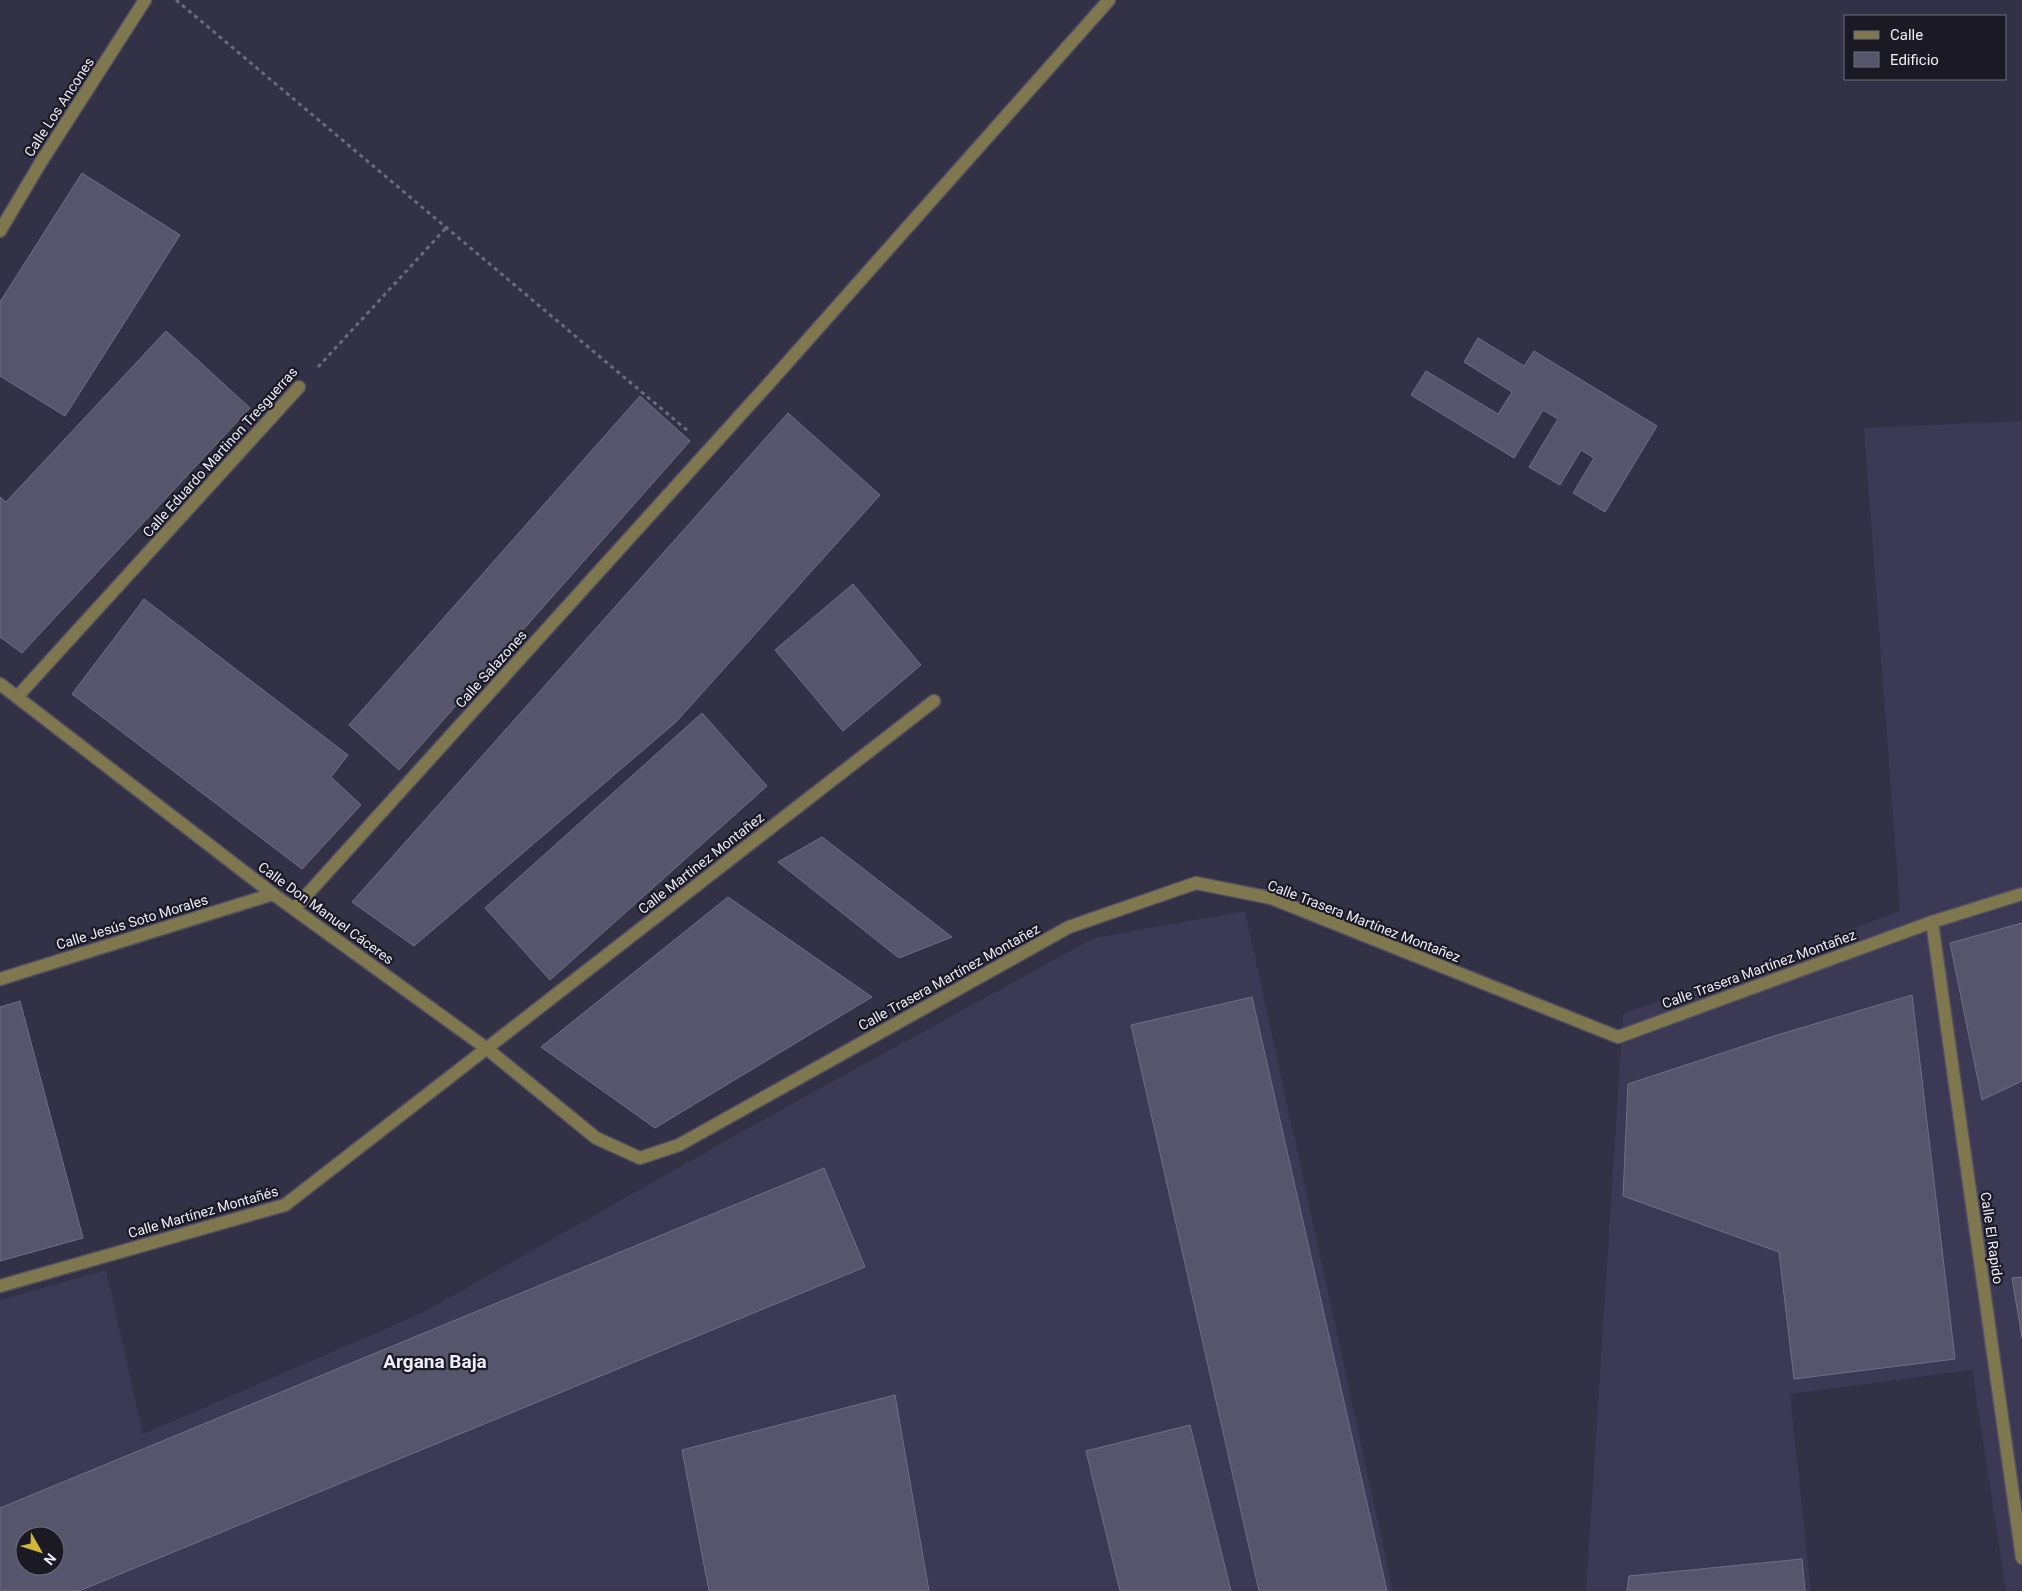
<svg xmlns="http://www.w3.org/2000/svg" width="2022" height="1591" font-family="Roboto,sans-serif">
	<rect width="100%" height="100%" fill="#323146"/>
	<g fill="#3b3954" fill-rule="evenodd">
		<path d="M2022,421V1591H2006L1972,1370L1790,1394L1811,1591H1586L1623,1014L1900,911L1864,428Z"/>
		<path d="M1245,911L1393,1591H0V1300L106,1270L143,1434L422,1313L777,1112L1094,938ZM25,1536H55V1566H25Z"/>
	</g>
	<g fill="#56556c" stroke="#706f87" fill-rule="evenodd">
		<path d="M82,173L180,235L65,416L0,376V302Z"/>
		<path d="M166,331L250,408L22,653L0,637V497L6,502Z"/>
		<path d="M1478,338L1524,366L1534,351L1657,426L1605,512L1573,493L1594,458L1581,450L1560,485L1529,467L1558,419L1543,410L1514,458L1411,395L1426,371L1498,414L1512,392L1464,362Z"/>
		<path d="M640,396L690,441L399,770L349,725Z"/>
		<path d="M788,413L880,495L676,722L414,946L352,902Z"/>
		<path d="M853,584L921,665L843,731L775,650Z"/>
		<path d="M144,599L348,755L331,777L361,805L302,869L72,694Z"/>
		<path d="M702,713L767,786L550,980L485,908Z"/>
		<path d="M822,837L952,937L899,958L778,862Z"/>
		<path d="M728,897L872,997L655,1128L541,1047Z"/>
		<path d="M2022,923V1081L1982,1100L1950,943Z"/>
		<path d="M1912,995L1955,1359L1794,1379L1779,1252L1623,1196L1628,1084L1774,1036Z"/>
		<path d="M1252,997L1387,1591H1259L1131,1025Z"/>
		<path d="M20,1001L83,1238L0,1261V1007Z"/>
		<path d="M824,1168L865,1267L79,1591H0V1508ZM25,1536H55V1566H25Z"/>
		<path d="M2022,1277V1338L2012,1278Z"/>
		<path d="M895,1395L929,1591H709L682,1450Z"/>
		<path d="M1190,1425L1231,1591H1120L1086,1451Z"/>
		<path d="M1802,1559L1805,1591H1627L1629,1576Z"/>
	</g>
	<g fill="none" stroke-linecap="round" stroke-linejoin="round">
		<g stroke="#504f63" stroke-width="15">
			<g id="minor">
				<path d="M0,231L41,162L145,0"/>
				<path d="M0,684L273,894L486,1048L596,1138L640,1158L679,1145L1069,927L1196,883L1271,898L1618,1037L1932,922L2022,894"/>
				<path d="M17,697L299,387"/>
				<path d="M294,909L772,380L1109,0"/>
				<path d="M1932,922L2022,1558"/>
				<path d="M0,979L273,894"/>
				<path d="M0,1286L285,1205L934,701"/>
			</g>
		</g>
		<g stroke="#6b6b7e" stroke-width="3" stroke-dasharray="4 4" stroke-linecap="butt">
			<path d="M176,0L688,431"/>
			<path d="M318,367L446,228"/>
		</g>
		<use href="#minor" stroke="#7f774e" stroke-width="12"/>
	</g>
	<g text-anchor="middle" stroke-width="4.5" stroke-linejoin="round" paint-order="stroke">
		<g font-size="14" fill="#ececfa" stroke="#1b1a24">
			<text transform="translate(59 107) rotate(-57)" y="5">Calle Los Ancones</text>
			<text transform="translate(220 452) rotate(-48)" y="5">Calle Eduardo Martinon Tresguerras</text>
			<text transform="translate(491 669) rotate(-48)" y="5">Calle Salazones</text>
			<text transform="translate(701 863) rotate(-38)" y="5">Calle Martinez Montañez</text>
			<text transform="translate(326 913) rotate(36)" y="5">Calle Don Manuel Cáceres</text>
			<text transform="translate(1364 921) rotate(21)" y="5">Calle Trasera Martínez Montañez</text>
			<text transform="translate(132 922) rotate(-17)" y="5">Calle Jesús Soto Morales</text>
			<text transform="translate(1759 969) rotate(-20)" y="5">Calle Trasera Martínez Montañez</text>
			<text transform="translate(949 977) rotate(-29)" y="5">Calle Trasera Martínez Montañez</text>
			<text transform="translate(203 1212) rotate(-16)" y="5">Calle Martínez Montañés</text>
			<text transform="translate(1992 1238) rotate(82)" y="5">Calle El Rapido</text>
		</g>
		<g font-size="19" font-weight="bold" fill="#ececfa" stroke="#1b1a24">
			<text x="435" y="1368">Argana Baja</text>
		</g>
	</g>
	<rect x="1844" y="15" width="162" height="65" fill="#1b1a24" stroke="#6f6e7a"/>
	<rect x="1854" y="31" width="25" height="8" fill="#7f774e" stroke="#6f6e7a"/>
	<text x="1890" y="40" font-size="15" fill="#ececfa">Calle</text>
	<rect x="1854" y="52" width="25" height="15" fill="#56556c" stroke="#6f6e7a"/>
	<text x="1890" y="65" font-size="15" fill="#ececfa">Edificio</text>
	<g transform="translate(40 1551) rotate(129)"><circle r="24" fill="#1b1a24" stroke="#6f6e7a"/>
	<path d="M0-4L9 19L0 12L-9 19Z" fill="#d0b736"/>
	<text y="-8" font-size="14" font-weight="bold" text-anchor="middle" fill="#ececfa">N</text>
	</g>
</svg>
